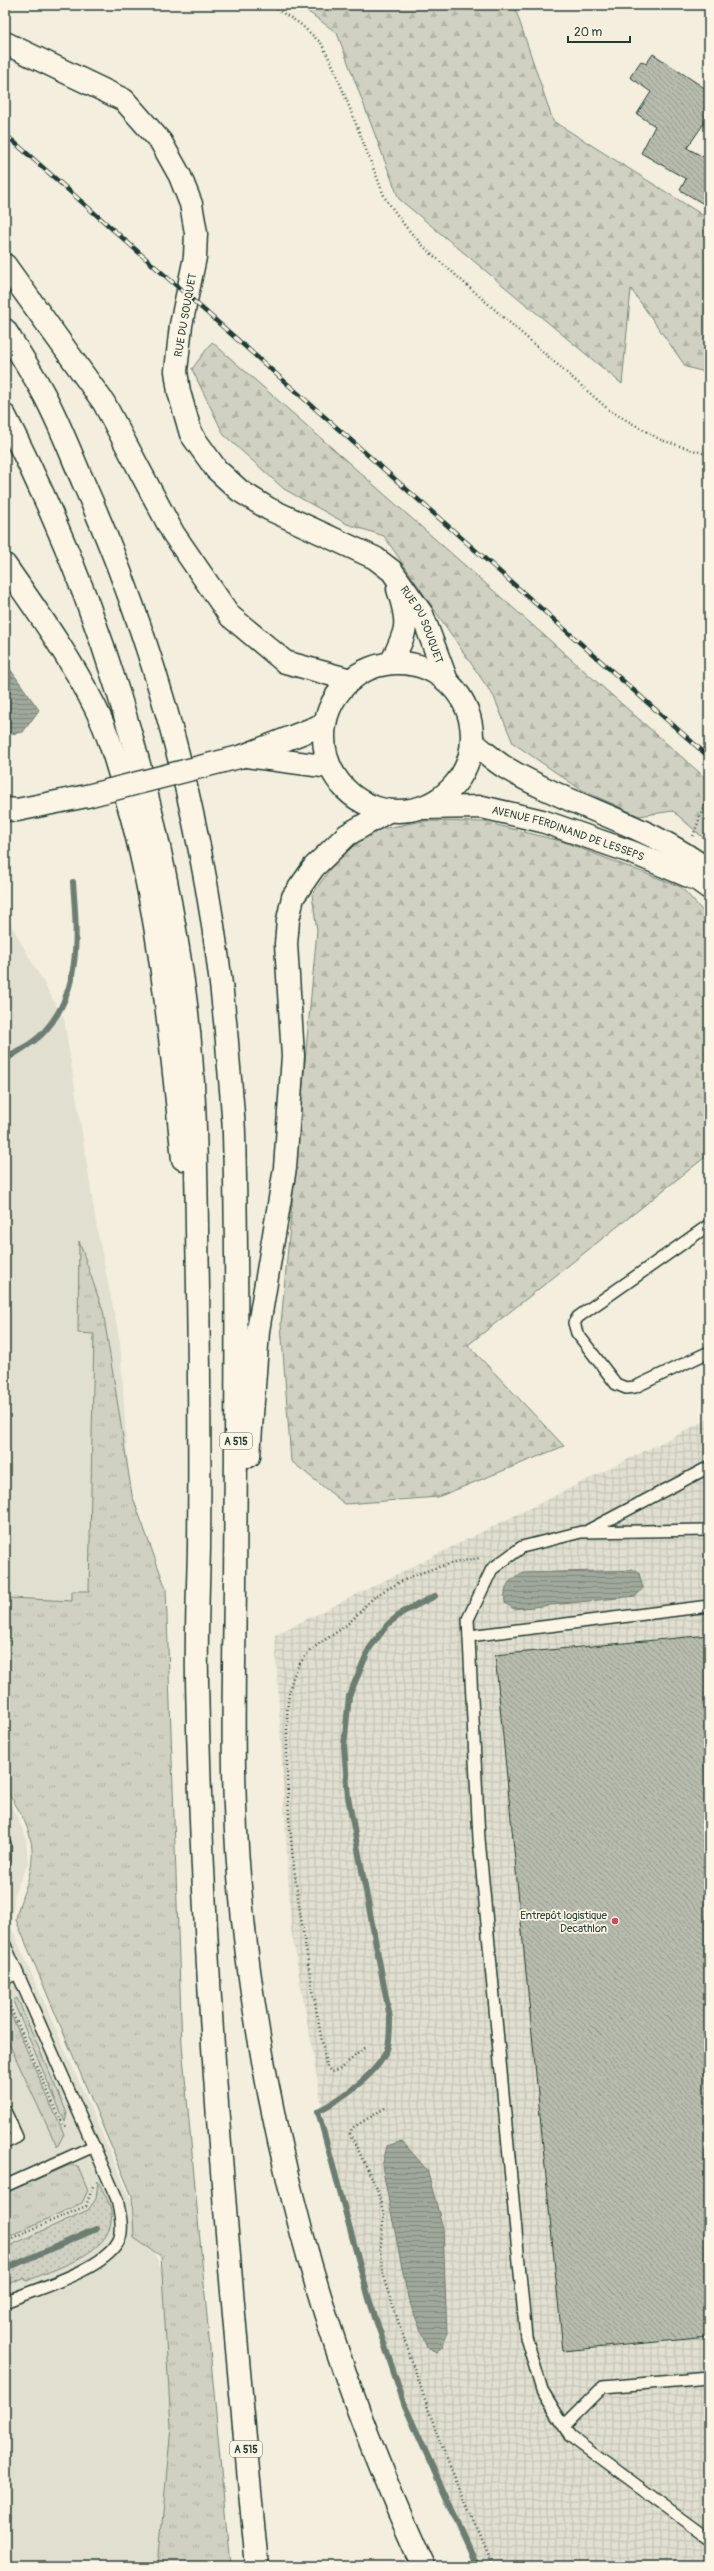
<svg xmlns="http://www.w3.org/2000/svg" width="714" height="2571" font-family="Pangolin,sans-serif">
	<defs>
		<pattern id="industrial-grid" width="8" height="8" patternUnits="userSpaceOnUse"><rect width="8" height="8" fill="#e1dfd0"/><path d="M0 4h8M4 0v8" fill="none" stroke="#c1c0b3"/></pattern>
		<pattern id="grass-tufts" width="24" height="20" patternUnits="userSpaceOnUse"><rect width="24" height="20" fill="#d0d1c2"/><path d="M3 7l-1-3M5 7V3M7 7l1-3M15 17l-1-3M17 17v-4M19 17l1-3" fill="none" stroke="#b2b4a7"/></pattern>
		<pattern id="forest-firs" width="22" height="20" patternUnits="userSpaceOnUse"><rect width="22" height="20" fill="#d0d1c2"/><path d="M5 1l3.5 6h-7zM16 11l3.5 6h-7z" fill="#b2b4a7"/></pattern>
		<pattern id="garden-dots" width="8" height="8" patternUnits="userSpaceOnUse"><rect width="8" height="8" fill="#d0d1c2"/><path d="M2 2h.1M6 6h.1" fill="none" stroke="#b2b4a7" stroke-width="1.8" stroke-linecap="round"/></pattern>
		<pattern id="water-rules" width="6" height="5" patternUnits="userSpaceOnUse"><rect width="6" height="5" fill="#a0a89b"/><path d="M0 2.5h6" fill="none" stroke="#828a7f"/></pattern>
		<pattern id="building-back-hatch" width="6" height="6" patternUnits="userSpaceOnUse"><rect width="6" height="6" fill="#b8bcae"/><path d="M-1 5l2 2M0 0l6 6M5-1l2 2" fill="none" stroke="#959a8e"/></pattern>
	</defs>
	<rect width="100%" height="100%" fill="#f3eede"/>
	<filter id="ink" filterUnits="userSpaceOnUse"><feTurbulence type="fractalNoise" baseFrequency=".025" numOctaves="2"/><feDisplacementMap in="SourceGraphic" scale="8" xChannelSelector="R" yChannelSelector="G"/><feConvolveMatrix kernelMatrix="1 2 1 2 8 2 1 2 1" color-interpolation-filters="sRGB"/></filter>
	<g filter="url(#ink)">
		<g fill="#e1dfd0">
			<path d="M5,914L64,1019L97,1229L120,1342L143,1701L5,1773Z"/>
			<path d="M5,1792L26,1837L28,1864L15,1891L11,1927L162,2271L187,2566H5Z"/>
		</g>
		<path fill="url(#industrial-grid)" d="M709,1419V2566H475L457,2532L372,2320L325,2123L291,1929L275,1635Z"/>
		<g fill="url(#grass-tufts)" stroke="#78877b">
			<path d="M79,1241L103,1311L132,1495L166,1589L182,2045L230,2566H158L171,2427L161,2256L134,2238L132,2196L16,1920C19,1901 26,1890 30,1872C38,1840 23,1814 5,1789V1563H9V1598L72,1601V1591H89L94,1334L78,1333Z"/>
			<path d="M17,1998L67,2113L65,2122L13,2001Z"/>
			<path d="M5,2001L64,2134L57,2147L5,2035Z"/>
			<path d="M70,2165L78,2166L88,2190L82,2203L5,2238V2193Z"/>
		</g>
		<g fill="url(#forest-firs)" stroke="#78877b">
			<path d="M299,5H514L553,121L709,219V373L686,367L631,289L622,384L399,199L337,33Z"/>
			<path d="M212,342L709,781V843L673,811L639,816L580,789L513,743L494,697L384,536L347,524L284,489L224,435L192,369Z"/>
			<path d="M423,821L485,822L564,842L681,887L709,918V1154L468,1345L564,1446L438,1497L345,1504L291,1461L281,1324L317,930L312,895L341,853L370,831Z"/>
		</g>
		<path fill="url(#garden-dots)" stroke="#78877b" d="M98,2181C102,2190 110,2202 111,2212C117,2252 56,2268 27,2281L24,2277L5,2286V2248L88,2210L96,2199Z"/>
		<g fill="url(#water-rules)" stroke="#6c7d72">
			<path d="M5,662L39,710L23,732L5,735Z"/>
			<path d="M634,1570L639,1573L643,1588L636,1596L514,1609L505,1603C503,1587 509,1578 524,1573Z"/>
			<path d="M402,2141L427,2170L443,2228L447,2334L442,2347L436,2352L427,2347L408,2298L382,2166L387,2146Z"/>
		</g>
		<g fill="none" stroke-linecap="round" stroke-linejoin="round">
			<g stroke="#6c7d72" stroke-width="6">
				<path d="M5,1060C17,1051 33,1044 43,1033C82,992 77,934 73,882"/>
				<path d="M435,1596L403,1612L388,1624L369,1649L349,1696L344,1746L348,1797L390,2018C390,2027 390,2037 388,2046C382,2071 340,2100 318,2111L369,2299L405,2406L477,2566"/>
				<path d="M5,2269L96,2229"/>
			</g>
		</g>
		<g fill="url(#building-back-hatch)" stroke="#1f3d34">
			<path d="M653,54L709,91V116L687,148L709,160V207L680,190L686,179L641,153L655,126L637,114L651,92L630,77L641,61L646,64Z"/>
			<path d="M709,1635V2337L563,2351L495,1655Z"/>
		</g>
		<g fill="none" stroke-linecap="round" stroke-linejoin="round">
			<g stroke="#1f3d34" stroke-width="14">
				<g id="lane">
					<path d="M709,1225L578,1317L574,1323L577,1333L616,1384L626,1388L635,1387L709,1352"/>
					<path d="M589,1530L709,1467"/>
					<path d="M709,1530L581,1532L522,1547L492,1569L468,1619L479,1839L526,2337L542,2390L570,2436L709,2539"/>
					<path d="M469,1636L709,1606"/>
					<path d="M5,1844V1861"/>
					<path d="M5,1945L117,2199C119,2211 125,2230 118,2242C102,2271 35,2289 5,2302"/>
					<path d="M5,1979L17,1973"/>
					<path d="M5,2111L17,2137L5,2143"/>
					<path d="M5,2186L94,2146"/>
					<path d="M564,2426L603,2387L709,2378"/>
				</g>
			</g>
			<g stroke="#1f3d34" stroke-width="25">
				<g id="secondary">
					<path id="s1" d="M5,43L124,100L161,142L180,176L191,204L196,233L195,257L181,325L176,371L179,392L191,434L216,469L240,491L269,509L375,558L392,571L422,614L447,681"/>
					<path d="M391,663C407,630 410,625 398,589"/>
					<circle cx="398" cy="737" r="74"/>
					<path d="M472,742C483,750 494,761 506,768C571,807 649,824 709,871"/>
					<path d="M243,756L325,724"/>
					<path d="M246,756L330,767"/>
					<path id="s2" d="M423,808L482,807L542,821L631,852L698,880L709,888"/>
					<path d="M5,809L17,810L87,796"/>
				</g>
			</g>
			<g stroke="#1f3d34" stroke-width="25">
				<g id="highway">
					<path d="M5,265L104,403L173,533L230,616L285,662L351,680"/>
					<path d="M5,330C17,349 30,369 41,389C58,419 70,452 84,484C163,662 210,848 227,1042C229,1073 233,1104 234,1134C238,1285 236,1436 235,1586C234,1682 231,1780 239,1876C258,2113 323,2350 423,2566"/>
					<path d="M5,416C97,594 157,790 184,989C195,1068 196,1149 197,1230C199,1336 200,1442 199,1548C198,1592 196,1636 197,1680C202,1976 229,2271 257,2566"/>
					<path d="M5,565C37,611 70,657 95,707C110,737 118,768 127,800C161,917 170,1039 183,1159"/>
					<path d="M249,1456L258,1331L285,1168L293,1056L286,944L288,920L293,897L314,867L347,835L388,811"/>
				</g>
			</g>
			<g stroke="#1f3d34" stroke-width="2.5" stroke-dasharray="1 3" stroke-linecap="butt">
				<path d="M270,5L299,23L321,43L334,68L385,198L405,226L427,250L609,410L661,440L709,455"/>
				<path d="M708,6L709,5"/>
				<path d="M693,836L709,793"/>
				<path d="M5,1996L63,2125L68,2127"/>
				<path d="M364,2048L339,2070L331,2072L326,2065C308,1959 285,1851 287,1743C287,1721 286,1696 294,1675C306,1647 323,1643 345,1626C356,1618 365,1604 376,1596C408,1575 443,1563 481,1558"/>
				<path d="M385,2108L352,2128L350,2134L376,2186L384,2214L380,2253L385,2283L439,2440L492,2566"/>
				<path d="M5,2241L86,2206L93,2186"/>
				<path d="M646,2566H660"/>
			</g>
			<use href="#lane" stroke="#fcf5e5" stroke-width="11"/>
			<use href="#secondary" stroke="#fcf5e5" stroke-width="22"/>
			<use href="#highway" stroke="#fcf5e5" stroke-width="22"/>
			<g stroke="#1f3d34" stroke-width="4.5">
				<path id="rail" d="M5,134L709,757"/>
			</g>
			<use href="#rail" stroke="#fcf5e5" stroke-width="3" stroke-dasharray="9" stroke-linecap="butt"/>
			<g stroke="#1f3d34" stroke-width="25" stroke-linecap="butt">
				<path id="secondary-bridge" d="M87,796L243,756"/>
			</g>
			<use href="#secondary-bridge" stroke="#fcf5e5" stroke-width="22"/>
		</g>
	</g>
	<circle fill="#d1495b" stroke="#fcf5e5" stroke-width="1.5" cx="615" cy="1921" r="4"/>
	<g text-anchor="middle" stroke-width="3.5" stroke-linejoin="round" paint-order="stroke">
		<g fill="#fcf5e5" stroke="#617469" stroke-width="1">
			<rect x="220" y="1433" width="32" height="16" rx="3"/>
			<rect x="230" y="2441" width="32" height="16" rx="3"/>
		</g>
		<g font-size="10" font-weight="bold" fill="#1f3d34">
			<text x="236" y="1445">A 515</text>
			<text x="246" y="2453">A 515</text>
		</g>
		<g font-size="11" fill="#1f3d34" stroke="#fcf5e5">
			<text transform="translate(185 315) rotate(-80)" y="4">RUE DU SOUQUET</text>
			<text dy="4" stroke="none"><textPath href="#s1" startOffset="801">RUE DU SOUQUET</textPath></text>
			<text dy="4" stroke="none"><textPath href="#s2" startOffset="149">AVENUE FERDINAND DE LESSEPS</textPath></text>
		</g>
		<g font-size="11" fill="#1f3d34" stroke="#fcf5e5" text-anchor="end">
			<text x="607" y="1919">Entrepôt logistique<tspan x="607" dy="13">Decathlon</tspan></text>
		</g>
	</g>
	<rect width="714" height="2571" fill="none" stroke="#fcf5e5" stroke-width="20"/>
	<rect x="10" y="10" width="694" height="2551" fill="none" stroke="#1f3d34" stroke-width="1.5" filter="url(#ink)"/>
	<path d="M568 36v6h62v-6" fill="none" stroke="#1f3d34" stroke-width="2"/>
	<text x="574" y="36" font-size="12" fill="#1f3d34" stroke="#fcf5e5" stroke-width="3" paint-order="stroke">20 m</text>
</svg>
